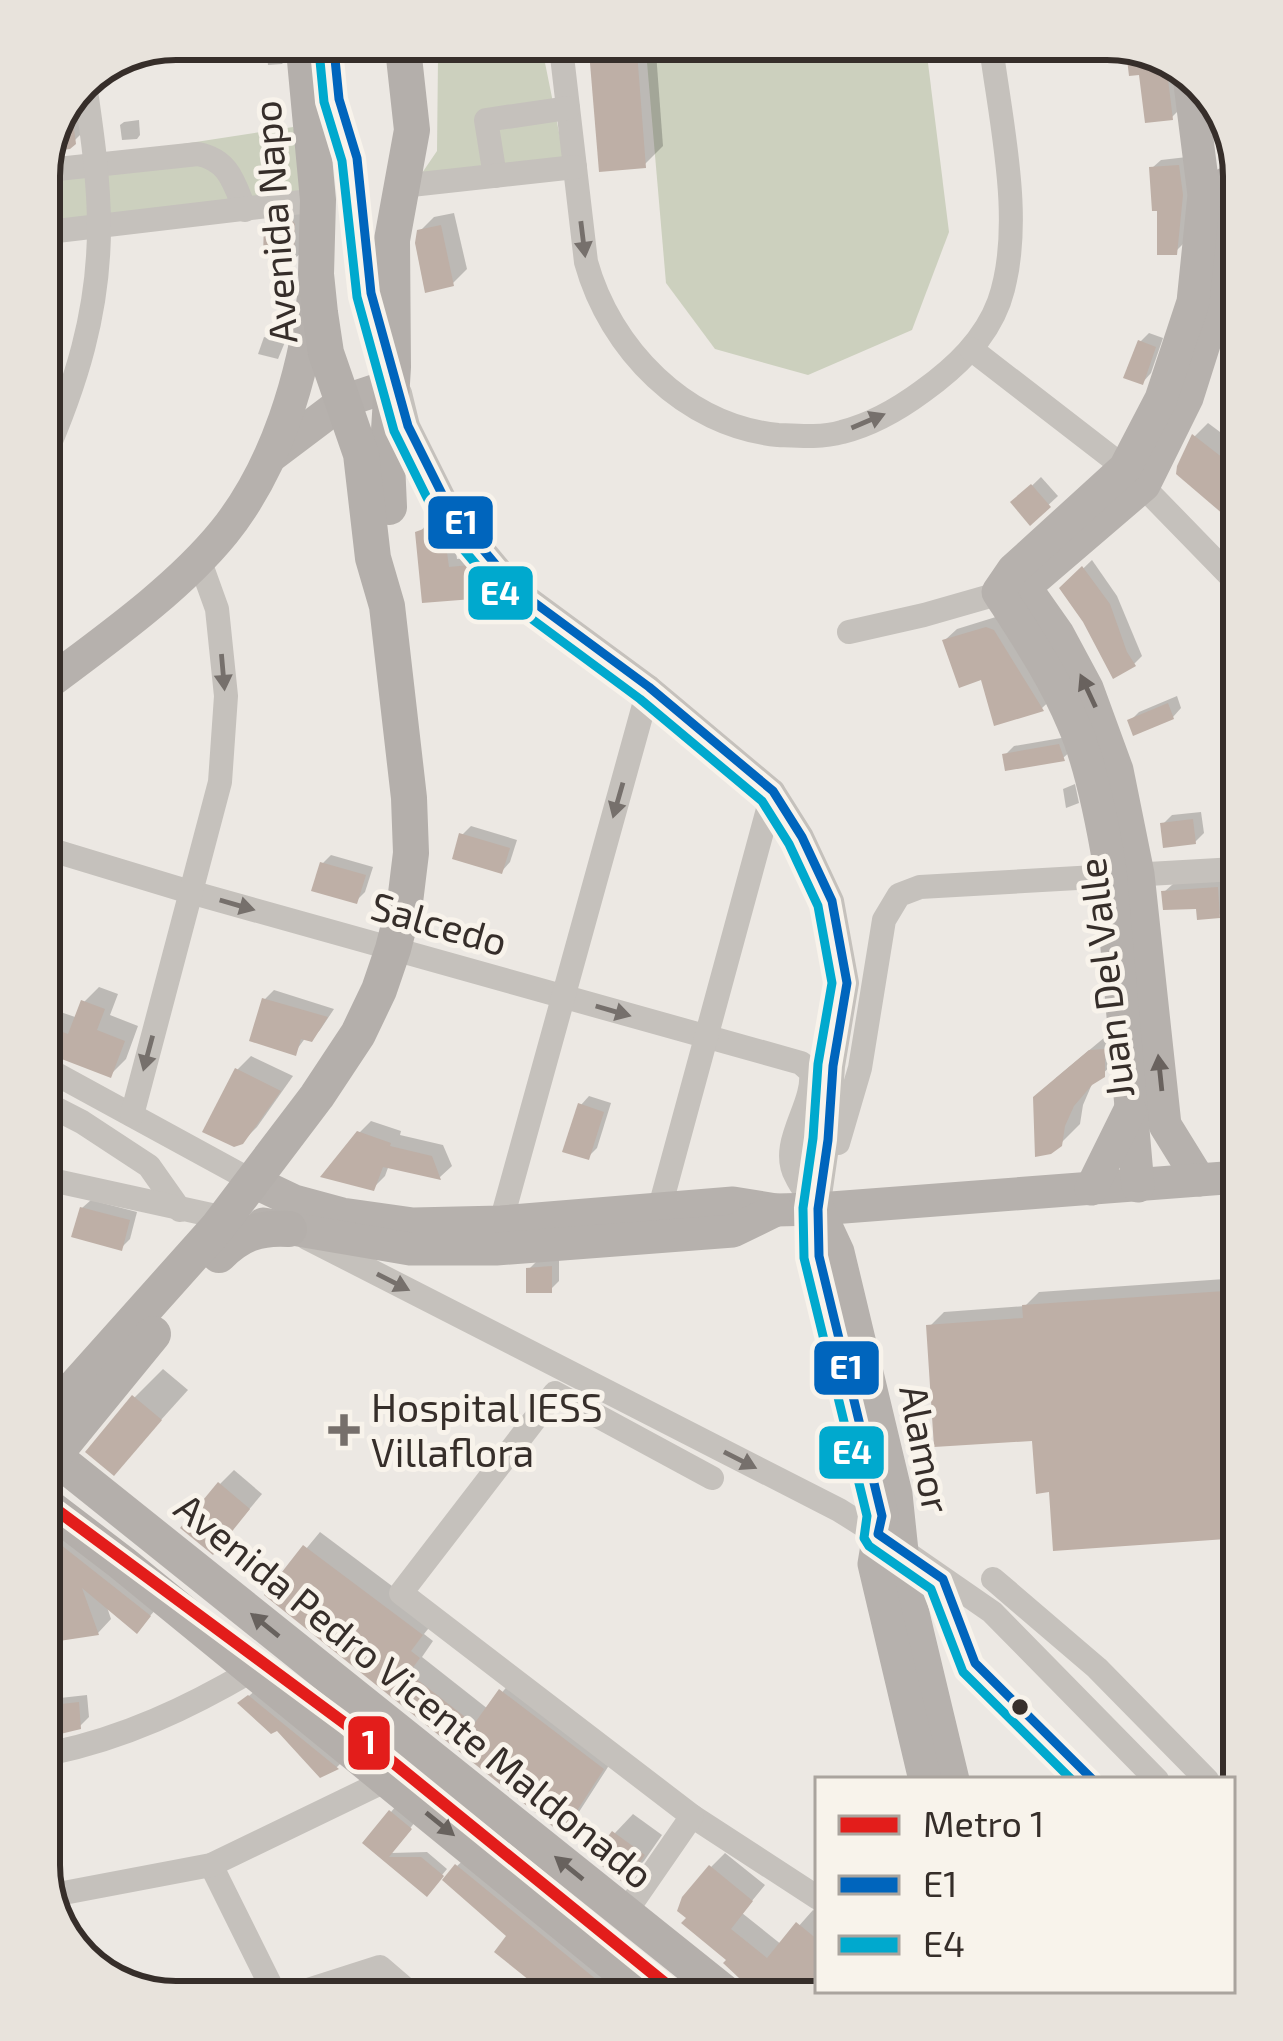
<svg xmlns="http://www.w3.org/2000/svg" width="1283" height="2041" font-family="'Exo 2',sans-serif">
	<rect width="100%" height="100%" fill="#ece8e3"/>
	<g fill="#ccd0be">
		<path d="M645,39H925L949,232L912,330L808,375L715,349L666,283Z"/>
		<path d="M542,48L564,157L422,173L437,151L438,58Z"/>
		<path d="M293,127L318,200L40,233V166Z"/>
	</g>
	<g fill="#0003">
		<path d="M591,39H655L663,146L644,165Z"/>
		<path d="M289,40L290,55L282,64L268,65L266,50L275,41Z"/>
		<path d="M1128,43L1178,61L1184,105L1172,117L1141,72Z"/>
		<path d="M81,110L83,132L68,147L65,112Z"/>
		<path d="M139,120L140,135L137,139L122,140L120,125L124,122Z"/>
		<path d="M1187,157L1190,185L1184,243L1175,252L1160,207L1152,168L1161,160Z"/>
		<path d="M301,213V253L292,261L267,224L275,216Z"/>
		<path d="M454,213L467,269L453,283L419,232L434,217Z"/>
		<path d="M1149,333L1163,338L1151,373L1143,382L1140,342Z"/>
		<path d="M264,337L285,342L278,359L258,354Z"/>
		<path d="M1208,423L1232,441L1233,502L1180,467L1195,436Z"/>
		<path d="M1041,477L1058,496L1030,522L1014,503Z"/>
		<path d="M442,519L454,535L457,559L478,557L481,587L472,596L418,534L427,524Z"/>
		<path d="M1092,560L1117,596L1142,656L1134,664L1086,620L1063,588Z"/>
		<path d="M999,616L1054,697L1042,708L996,722L983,676L945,640L957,629Z"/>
		<path d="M1177,696L1181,708L1173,717L1130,721L1139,712Z"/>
		<path d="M1067,737L1072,750L1063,758L1005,755L1014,746Z"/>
		<path d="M1075,784L1079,803L1066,808L1063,789Z"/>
		<path d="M1201,812L1204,833L1195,842L1163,824L1172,815Z"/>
		<path d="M471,826L517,840L510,862L502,871L462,835Z"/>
		<path d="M331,855L373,867L365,892L356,901L322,864Z"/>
		<path d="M1226,879L1228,906L1219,915L1164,892L1173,884Z"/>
		<path d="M99,987L118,994L110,1015L138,1026L126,1059L111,1074L46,1049V1007L78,1018L84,1002Z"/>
		<path d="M274,990L334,1009L320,1030L311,1039L306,1037L295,1052L265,999Z"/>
		<path d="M1111,1032L1122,1055L1092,1084L1083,1105L1080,1124L1060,1144L1056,1078Z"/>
		<path d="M251,1056L293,1076L257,1127L242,1142L237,1070Z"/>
		<path d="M1237,1069V1091L1227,1079Z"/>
		<path d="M589,1096L611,1103L597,1148L588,1157L581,1105Z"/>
		<path d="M371,1121L401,1131L400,1135L443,1145L452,1166L440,1177L389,1165L385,1176L373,1188L359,1133Z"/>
		<path d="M91,1200L137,1212L130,1239L121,1248L82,1208Z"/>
		<path d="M559,1258V1281L550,1290L529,1269L538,1260Z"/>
		<path d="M1239,1278L1241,1535L1056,1548L1052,1489L1035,1437L930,1326L944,1312L1025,1306L1039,1292Z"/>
		<path d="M163,1369L188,1390L114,1472L89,1452L135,1397Z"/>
		<path d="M234,1470L262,1494L226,1537L220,1484Z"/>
		<path d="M72,1530L163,1601L150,1616L106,1604L111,1619L98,1633L62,1637L59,1542Z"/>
		<path d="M320,1532L436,1619L424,1634L433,1641L422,1657L488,1709L516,1676L617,1753L577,1815L562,1830L268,1595Z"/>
		<path d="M258,1688L345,1759L337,1767L321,1774L278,1727L241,1703Z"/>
		<path d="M87,1695L89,1717L80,1726L54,1733L52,1706L60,1698Z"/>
		<path d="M396,1806L415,1822L391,1853L427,1852L447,1869L427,1893L366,1842Z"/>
		<path d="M633,1814L662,1835L644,1861L625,1880L615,1833Z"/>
		<path d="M725,1853L765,1885L742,1913L782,1945L813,1910L818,1914V1990H838L836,1992L761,1993L727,1963L711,1867Z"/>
		<path d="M469,1855L624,1981L610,1995L596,1987L589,1996H554L498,1951L510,1936L457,1866Z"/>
	</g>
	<g fill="#beafa6">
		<path d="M588,39H636L646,168L599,172Z"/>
		<path d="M1125,42L1170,58L1167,71L1173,120L1145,123L1139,75L1129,76Z"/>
		<path d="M70,99L76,144L70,149L46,152Z"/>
		<path d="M1179,165L1183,195L1177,255H1157V211H1152L1149,167Z"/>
		<path d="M292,220L295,224L294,264L280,265L279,256H263L264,223Z"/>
		<path d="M441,225L454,286L425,293L415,243L417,230Z"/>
		<path d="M1138,340L1156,347L1143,385L1123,378Z"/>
		<path d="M1192,434L1232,465L1233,504L1224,515L1176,474L1177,466Z"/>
		<path d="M1031,484L1051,507L1030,526L1010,502Z"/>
		<path d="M432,526L446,545L449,567L470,565L473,599L422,603L415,532Z"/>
		<path d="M1082,566L1110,604L1127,652L1136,666L1113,679L1083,622L1059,588Z"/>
		<path d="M986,627L994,630L1044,711L994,726L981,680L959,688L942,640Z"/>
		<path d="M1168,703L1174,719L1133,736L1127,720Z"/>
		<path d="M1059,744L1065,761L1005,771L1002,754Z"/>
		<path d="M1193,819L1196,844L1163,848L1160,823Z"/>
		<path d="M459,833L510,848L502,874L452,859Z"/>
		<path d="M320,862L366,875L357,904L311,891Z"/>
		<path d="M1218,887L1220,918L1197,920L1196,909L1163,910L1161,891Z"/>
		<path d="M262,998L328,1017L312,1042L301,1039L296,1056L249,1041Z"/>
		<path d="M81,1000L105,1009L97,1030L125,1041L111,1078L46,1053V1026L68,1034Z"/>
		<path d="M1105,1049V1077L1092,1085L1074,1106L1065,1126L1062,1146L1051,1154L1035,1157L1033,1097L1089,1050Z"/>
		<path d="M235,1068L281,1091L243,1144L234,1147L202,1132Z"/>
		<path d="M578,1103L604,1112L589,1160L562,1152Z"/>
		<path d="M357,1131L391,1143L390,1146L432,1156L441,1180L383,1167L374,1191L320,1177Z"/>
		<path d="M80,1207L130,1220L122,1251L71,1237Z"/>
		<path d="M552,1266V1293H526V1268Z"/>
		<path d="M1239,1290L1241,1538L1053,1551L1049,1492L1036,1494L1032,1441L934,1447L926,1325L1023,1318L1022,1305Z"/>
		<path d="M132,1395L162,1420L114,1476L85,1452Z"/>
		<path d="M218,1482L250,1509L213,1555L180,1528Z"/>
		<path d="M56,1541L151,1616L137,1634L82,1588L99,1635L59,1641Z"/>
		<path d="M303,1545L423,1635L411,1651L420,1658L409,1673L474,1724L499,1689L604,1769L562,1834L264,1595Z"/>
		<path d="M248,1695L339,1769L320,1778L277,1731L271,1734L237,1703Z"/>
		<path d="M79,1702L81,1729L52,1736V1705Z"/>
		<path d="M389,1810L412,1829L389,1857H421L444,1876L427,1897L362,1843Z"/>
		<path d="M612,1831L645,1855L625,1884L592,1858Z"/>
		<path d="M455,1864L614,1994L613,1995L549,1996L494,1952L506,1936L442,1880Z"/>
		<path d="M709,1865L753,1901L731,1929L767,1958L796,1922L818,1940V1993H755L723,1963L726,1960L681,1923L686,1918L677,1911L682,1897Z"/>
	</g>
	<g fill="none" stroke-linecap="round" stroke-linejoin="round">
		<g stroke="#c5c1bc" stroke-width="24">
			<path d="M560,39L586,262C610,349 685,426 778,435C799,436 821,438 842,432C870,425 900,408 923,391C955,368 985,340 999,302C1026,225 1000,120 990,39"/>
			<path d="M39,171L198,154C229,160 234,183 245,210"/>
			<path d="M495,176L486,120L568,108"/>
			<path d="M402,186L575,167"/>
			<path d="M40,233L318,200"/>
			<path d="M971,349L1125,468L1233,579"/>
			<path d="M400,393L408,426L450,510L516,589L649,687L773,791L802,837L832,901L847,983L833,1066L828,1140L818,1209"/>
			<path d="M42,462C76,385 99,312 99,227C99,177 91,126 84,77"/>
			<path d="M849,632L924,615L1015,589"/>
			<path d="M45,848L190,892L801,1063L811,1072C815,1106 778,1143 796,1176C801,1188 811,1198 818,1209"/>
			<path d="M47,1069L254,1182"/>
			<path d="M47,1104L82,1122L149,1166L180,1210"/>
			<path d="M132,1115L220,782L226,696L217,609L199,559"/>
			<path d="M838,1143L860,1068L884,920L899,895L920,887L1236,869"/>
			<path d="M47,1179L225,1218"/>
			<path d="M660,1207L773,791"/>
			<path d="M501,1222L649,687"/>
			<path d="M307,1238L839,1510L901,1549L992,1612L1157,1780"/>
			<path d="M993,1579L1097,1668L1207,1780"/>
			<path d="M52,1753C124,1738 188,1708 251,1671"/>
			<path d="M1232,1806L1243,1817"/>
			<path d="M692,1816L818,1898"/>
			<path d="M1232,1851L1244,1863"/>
			<path d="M211,1865L278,2000"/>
			<path d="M53,1895L211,1865L387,1780"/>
			<path d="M625,1913L692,1816L401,1593L555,1393L712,1478"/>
			<path d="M277,2000L380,1967L416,1998"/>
		</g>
		<g stroke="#b6b1ad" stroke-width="33">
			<path d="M271,456L344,401L392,385"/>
			<path d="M43,687C104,641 177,590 224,532C277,466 303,376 314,294"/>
			<path d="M1199,1180L1165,1125L1138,874L1117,770L1087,688L1058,634L1025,587L1144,485L1187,398L1217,303L1227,197L1225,184"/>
			<path d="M254,1182L294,1201L342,1214L413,1224L501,1222L733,1203L776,1210L818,1209L1238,1177"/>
			<path d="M1138,1186L1110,869C1103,827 1090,761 1073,723C1054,677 1025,634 998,592L1013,570L1125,468L1161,399L1193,302L1204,195L1188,68"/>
			<path d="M1091,1189L1130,1110"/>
			<path d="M818,1209L838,1252L896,1494L905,1580L953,1780"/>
			<path d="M263,1224L410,1249H496L733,1231L776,1210"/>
			<path d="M878,1497L882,1516L874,1564L925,1780"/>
		</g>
		<g stroke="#b4afab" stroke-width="36">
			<path d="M389,507L387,462L393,367L392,240L412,130L402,39"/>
			<path d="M219,1255C240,1234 259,1227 289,1229"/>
			<path d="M49,1416L217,1228L317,1096L358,1034L379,990L393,949L405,902L411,853L409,798L387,606L373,558L361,454L326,353L320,313L316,274L318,200L303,39"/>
			<path d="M50,1453L726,1994"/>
			<path d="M50,1460L153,1334"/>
			<path d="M50,1508L122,1563L651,1995"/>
		</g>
		<g stroke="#f8f3eb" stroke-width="18">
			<path id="bus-1" d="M333,39L339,99L357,158L371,293L408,426L450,510L516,589L649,687L773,791L802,837L832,901L847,983L833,1066L828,1140L818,1209L819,1256L882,1516L878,1534L943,1579L975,1663L1093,1780"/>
		</g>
		<g stroke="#f8f3eb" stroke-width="18">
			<path id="bus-2" d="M318,40L324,102L342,161L357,297L394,431L437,518L506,600L640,699L762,801L789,844L818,906L832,983L818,1064L813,1138L803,1208L804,1258L867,1516L864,1538L869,1546L931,1589L963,1672L1072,1780"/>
		</g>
		<use href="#bus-1" stroke="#0065bd" stroke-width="9"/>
		<use href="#bus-2" stroke="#00a9ce" stroke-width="9"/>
		<g stroke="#f8f3eb" stroke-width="21">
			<path id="metro-1" d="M50,1505L347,1725L678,1994"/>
		</g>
		<use href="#metro-1" stroke="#e31d1b" stroke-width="12"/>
	</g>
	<defs><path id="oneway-solid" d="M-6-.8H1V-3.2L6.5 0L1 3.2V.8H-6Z" transform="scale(3)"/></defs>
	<g fill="#76706c">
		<use href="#oneway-solid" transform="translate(583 239) rotate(83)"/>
		<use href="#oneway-solid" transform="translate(868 421) rotate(-23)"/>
		<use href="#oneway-solid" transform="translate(223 672) rotate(85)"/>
		<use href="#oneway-solid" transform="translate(618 800) rotate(106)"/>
		<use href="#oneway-solid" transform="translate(237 905) rotate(16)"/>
		<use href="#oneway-solid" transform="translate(613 1011) rotate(16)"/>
		<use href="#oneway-solid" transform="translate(148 1053) rotate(105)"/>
		<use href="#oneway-solid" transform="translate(393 1282) rotate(27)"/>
		<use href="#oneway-solid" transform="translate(740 1460) rotate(27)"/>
	</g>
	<g fill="#69625e">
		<use href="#oneway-solid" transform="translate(1088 691) rotate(-115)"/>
		<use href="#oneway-solid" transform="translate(1160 1073) rotate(-96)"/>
	</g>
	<g fill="#68625e">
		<use href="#oneway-solid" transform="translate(265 1625) rotate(-141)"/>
		<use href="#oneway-solid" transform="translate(440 1824) rotate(39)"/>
		<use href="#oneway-solid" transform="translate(569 1868) rotate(-141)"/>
	</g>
	<path fill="#766f6b" stroke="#f8f3eb" stroke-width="4.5" d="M338 1412h12v12h12v12h-12v12h-12v-12h-12v-12h12z"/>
	<circle fill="#362e2a" stroke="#f8f3eb" stroke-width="4.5" cx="1020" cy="1707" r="10"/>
	<g text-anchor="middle" stroke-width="10" stroke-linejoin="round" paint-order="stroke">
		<g font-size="39" fill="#362e2a" stroke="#f8f3eb">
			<text transform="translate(275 222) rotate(-94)" y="14">Avenida Napo</text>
			<text transform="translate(439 924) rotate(16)" y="14">Salcedo</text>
			<text transform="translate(1106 978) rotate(-97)" y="14">Juan Del Valle</text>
			<text transform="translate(925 1449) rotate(79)" y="14">Alamor</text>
			<text transform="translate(414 1691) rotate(39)" y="14">Avenida Pedro Vicente Maldonado</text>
		</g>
		<g font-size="39" fill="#362e2a" stroke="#f8f3eb" text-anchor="start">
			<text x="371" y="1422">Hospital IESS<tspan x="371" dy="45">Villaflora</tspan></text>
		</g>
	</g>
	<path d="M0 0H1283V2041H0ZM176 60H1107A116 116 0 0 1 1223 176V1865A116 116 0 0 1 1107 1981H176A116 116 0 0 1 60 1865V176A116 116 0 0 1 176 60Z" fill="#e8e3dc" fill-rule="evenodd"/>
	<path fill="none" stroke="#362e2a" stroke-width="6" d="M176 60H1107A116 116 0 0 1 1223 176V1865A116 116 0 0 1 1107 1981H176A116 116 0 0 1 60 1865V176A116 116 0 0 1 176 60Z"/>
	<g stroke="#f8f3eb" stroke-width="4.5">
		<rect x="426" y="494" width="69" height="57" rx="12" fill="#0065bd"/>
		<rect x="466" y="564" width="69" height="58" rx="12" fill="#00a9ce"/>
		<rect x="812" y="1339" width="69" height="58" rx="12" fill="#0065bd"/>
		<rect x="817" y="1424" width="69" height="57" rx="12" fill="#00a9ce"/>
		<rect x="346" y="1714" width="46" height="58" rx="12" fill="#e31d1b"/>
	</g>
	<g font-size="33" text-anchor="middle" font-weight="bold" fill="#fff">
		<text x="461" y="534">E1</text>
		<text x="500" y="605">E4</text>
		<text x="846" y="1379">E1</text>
		<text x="852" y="1464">E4</text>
		<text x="369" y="1754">1</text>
	</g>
	<rect x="815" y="1777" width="420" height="216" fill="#f8f3eb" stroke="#aaa49e" stroke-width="3"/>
	<rect x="839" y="1816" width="60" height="18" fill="#e31d1b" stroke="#aaa49e" stroke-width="3"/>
	<text x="923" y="1837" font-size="36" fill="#362e2a">Metro 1</text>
	<rect x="839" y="1876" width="60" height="18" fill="#0065bd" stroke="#aaa49e" stroke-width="3"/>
	<text x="923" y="1897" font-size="36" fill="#362e2a">E1</text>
	<rect x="839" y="1936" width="60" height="18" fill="#00a9ce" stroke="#aaa49e" stroke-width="3"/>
	<text x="923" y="1957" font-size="36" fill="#362e2a">E4</text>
</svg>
